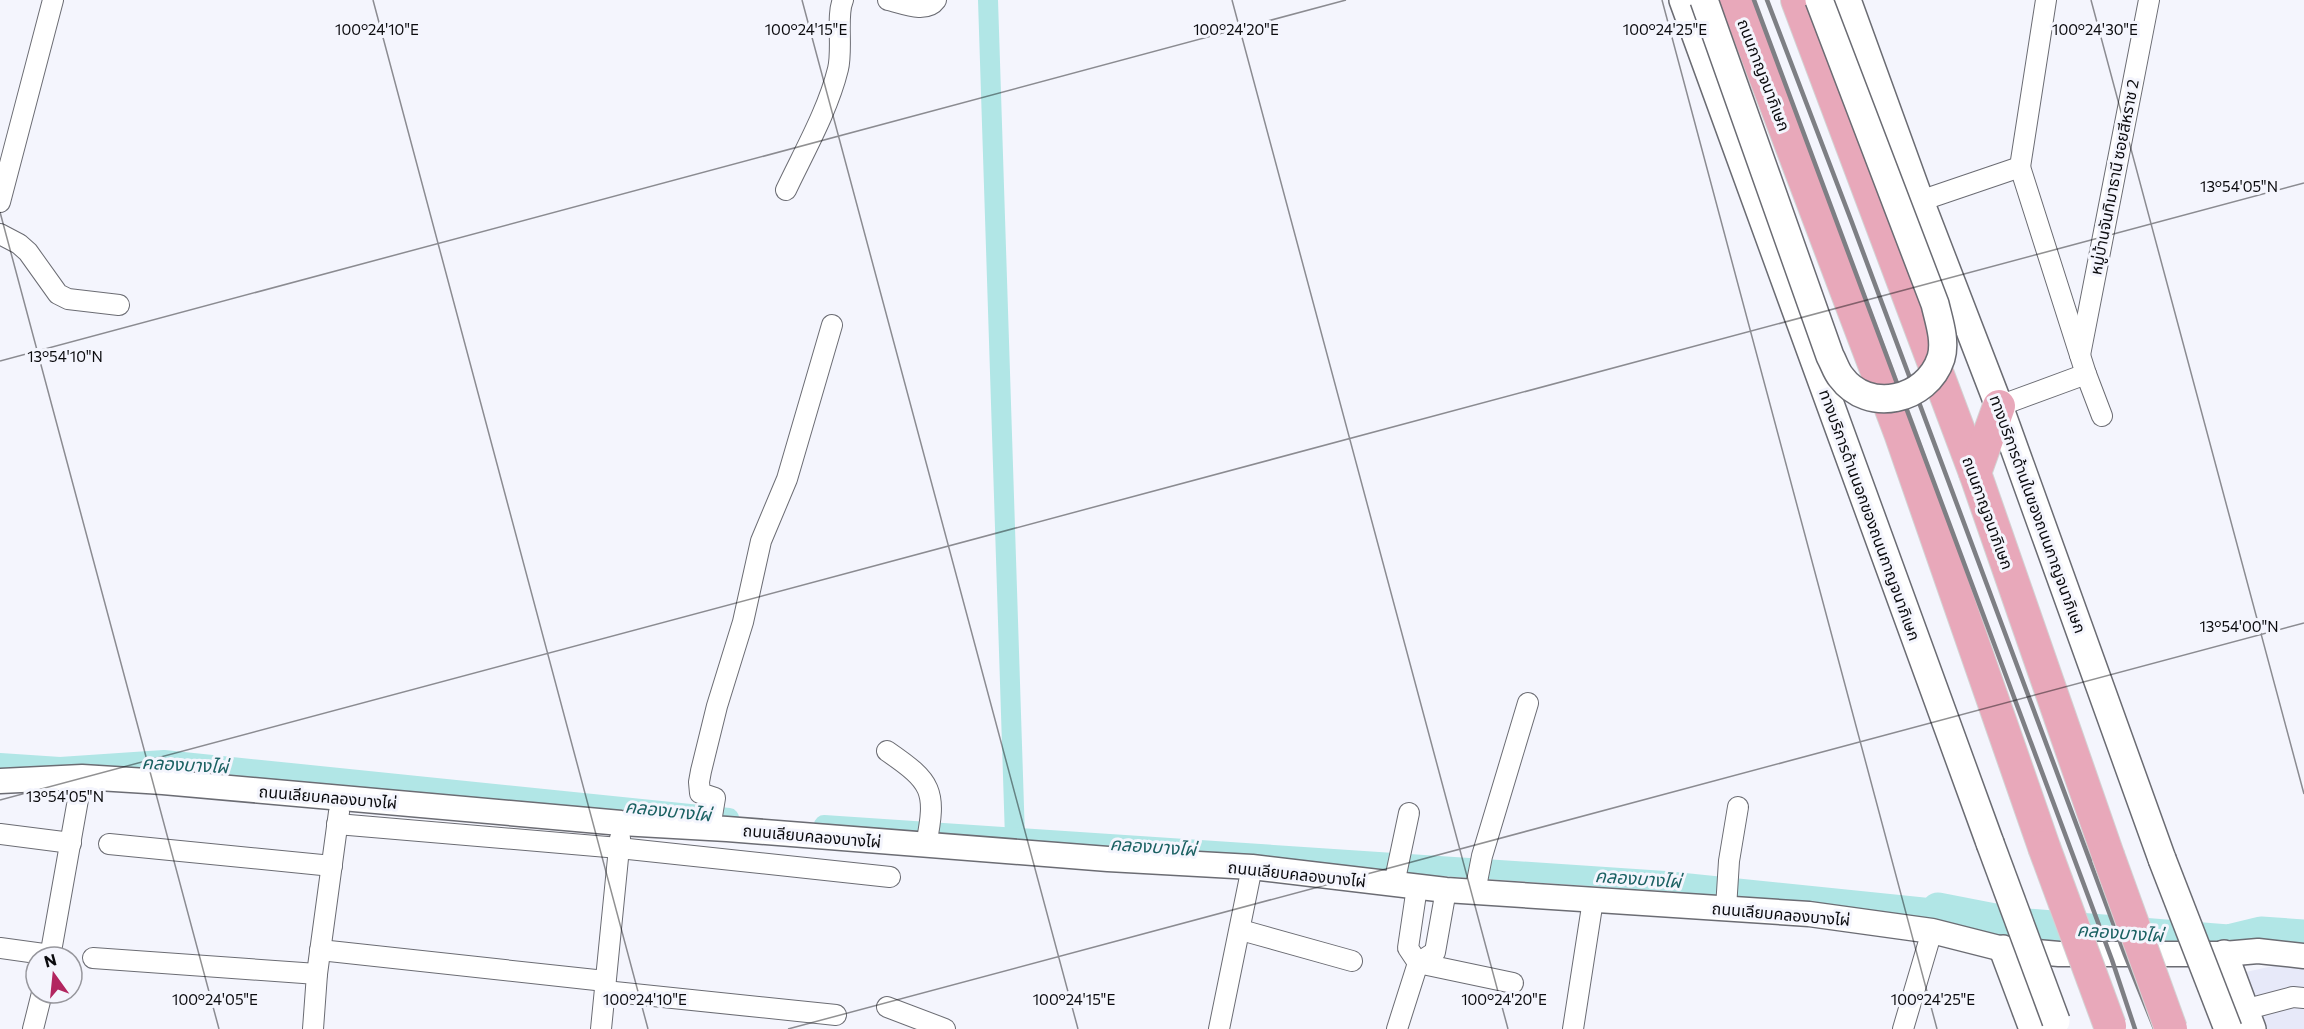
<svg xmlns="http://www.w3.org/2000/svg" width="2304" height="1029" font-family="Commissioner,'Noto Sans Thai',sans-serif">
	<rect width="100%" height="100%" fill="#f4f5fd"/>
	<path fill="#e7e9f9" d="M2282,964L2304,966V1029H2265L2246,972Z"/>
	<g fill="none" stroke-linecap="round" stroke-linejoin="round">
		<g stroke="#b1e6e6" stroke-width="20">
			<path d="M988,0L1015,838"/>
			<path d="M0,763L60,767L164,760L729,818"/>
			<path d="M824,825L1665,881L1938,909"/>
		</g>
		<path stroke="#b1e6e6" stroke-width="33" d="M1938,909L2015,924L2228,941L2261,933L2304,936"/>
		<g stroke="#6b6c73" stroke-width="22">
			<g id="minor">
				<path d="M888,0C902,3 926,14 936,0"/>
				<path d="M2020,167L2086,374L2102,416"/>
				<path d="M786,190C804,152 828,110 838,69C843,49 836,15 843,0"/>
				<path d="M1920,201L2020,167L2046,0"/>
				<path d="M0,202L53,0"/>
				<path d="M0,234L19,244L28,252L58,294L68,299L119,305"/>
				<path d="M2080,355L2149,0"/>
				<path d="M1999,406L2086,374"/>
				<path d="M887,751C932,782 937,790 926,845"/>
				<path d="M337,824L619,848L890,877"/>
				<path d="M710,828L715,798L700,793L699,782L701,771L717,706L743,622L761,541L787,479L832,325"/>
				<path d="M0,834L71,843"/>
				<path d="M109,844L332,866"/>
				<path d="M1394,884L1409,813"/>
				<path d="M1417,887L1408,948L1418,963"/>
				<path d="M1475,892L1482,856L1528,703"/>
				<path d="M1726,908L1729,861L1738,807"/>
				<path d="M1241,930L1352,961"/>
				<path d="M0,948L51,955"/>
				<path d="M320,950L605,981"/>
				<path d="M50,957L82,777"/>
				<path d="M93,958L317,974"/>
				<path d="M1418,963L1513,983"/>
				<path d="M605,991L836,1015"/>
				<path d="M887,1007L945,1029"/>
				<path d="M2244,1010L2293,997L2304,998"/>
				<path d="M33,1029L42,993"/>
				<path d="M313,1029L317,974L339,812"/>
				<path d="M601,1029L620,838"/>
				<path d="M1219,1029L1252,867"/>
				<path d="M1397,1029L1418,963L1435,952L1446,890"/>
				<path d="M1573,1029L1593,900"/>
				<path d="M1903,1029L1932,931"/>
			</g>
		</g>
		<g stroke="#6b6c73" stroke-width="27">
			<path id="tertiary" d="M0,781L82,777L163,782L621,823L727,829L1108,859L1252,867L1446,890L1809,914L1932,931L2003,949L2059,954H2224L2258,951L2304,956"/>
		</g>
		<g stroke="#6b6c73" stroke-width="30">
			<g id="secondary">
				<path d="M1683,0L1990,843"/>
				<path d="M1847,0L1920,201L1999,406L2162,859"/>
				<path d="M2003,949L2033,1029"/>
				<path d="M2224,954L2252,1029"/>
			</g>
		</g>
		<g stroke="#d3d3d4" stroke-width="34">
			<g id="trunk">
				<path d="M1736,0L1900,433L2044,847"/>
				<path d="M1797,0L1975,473L2108,855"/>
				<path d="M1975,473L1999,406"/>
			</g>
		</g>
		<use href="#minor" stroke="#fff" stroke-width="20"/>
		<use href="#tertiary" stroke="#fff" stroke-width="24"/>
		<use href="#secondary" stroke="#fff" stroke-width="27"/>
		<use href="#trunk" stroke="#e8a8ba" stroke-width="32"/>
		<g stroke="#7e7f84" stroke-width="4.5">
			<path d="M1754,0L2112,960L2135,1029"/>
			<path d="M1767,0L1851,220L2125,955L2155,1029"/>
		</g>
		<g stroke="#6b6c73" stroke-width="30" stroke-linecap="butt">
			<g id="secondary-bridge">
				<path d="M1704,0L1830,356C1834,363 1836,371 1841,377C1868,414 1927,401 1941,358C1946,341 1939,321 1935,304L1819,0"/>
				<path d="M1990,843L2056,1021"/>
				<path d="M2162,859L2228,1029"/>
			</g>
		</g>
		<g stroke="#d3d3d4" stroke-width="34" stroke-linecap="butt">
			<g id="trunk-bridge">
				<path d="M2044,847L2110,1026"/>
				<path d="M2108,855L2171,1029"/>
			</g>
		</g>
		<use href="#secondary-bridge" stroke="#fff" stroke-width="27"/>
		<use href="#trunk-bridge" stroke="#e8a8ba" stroke-width="32"/>
	</g>
	<path fill="none" stroke="#0b0b0e" stroke-width="1.5" stroke-opacity="0.45" d="M373,0L648,1029M802,0L1078,1029M1232,0L1508,1029M1662,0L1937,1029M2091,0L2304,794M0,212L219,1029M0,361L1346,0M0,800L2304,183M788,1029L2304,623"/>
	<g text-anchor="middle" stroke-width="6" stroke-linejoin="round" paint-order="stroke">
		<g font-size="16" fill="#0b0b0e" stroke="#f4f5fd">
			<text transform="translate(1764 75) rotate(69)" y="6">ถนนกาญจนาภิเษก</text>
			<text transform="translate(2114 177) rotate(-79)" y="6">หมู่บ้านจันทิมาธานี ซอยสีหราช 2</text>
			<text transform="translate(1988 513) rotate(70)" y="6">ถนนกาญจนาภิเษก</text>
			<text transform="translate(2038 514) rotate(70)" y="6">ทางบริการด้านในของถนนกาญจนาภิเษก</text>
			<text transform="translate(1870 515) rotate(70)" y="6">ทางบริการด้านนอกของถนนกาญจนาภิเษก</text>
			<text transform="translate(328 797) rotate(5)" y="6">ถนนเลียบคลองบางไผ่</text>
			<text transform="translate(812 836) rotate(5)" y="6">ถนนเลียบคลองบางไผ่</text>
			<text transform="translate(1297 874) rotate(6)" y="6">ถนนเลียบคลองบางไผ่</text>
			<text transform="translate(1781 914) rotate(5)" y="6">ถนนเลียบคลองบางไผ่</text>
		</g>
		<g font-size="18" font-style="italic" fill="#1b6162" stroke="#f4f5fd">
			<text transform="translate(185 765) rotate(3)" y="6">คลองบางไผ่</text>
			<text transform="translate(668 811) rotate(6)" y="6">คลองบางไผ่</text>
			<text transform="translate(1153 847) rotate(4)" y="6">คลองบางไผ่</text>
			<text transform="translate(1638 879) rotate(4)" y="6">คลองบางไผ่</text>
			<text transform="translate(2120 933) rotate(4)" y="6">คลองบางไผ่</text>
		</g>
	</g>
	<g font-size="15" text-anchor="middle" fill="#0b0b0e" stroke="#f4f5fd" stroke-width="6" stroke-linejoin="round" paint-order="stroke">
		<text x="377" y="35">100°24'10"E</text>
		<text x="806" y="35">100°24'15"E</text>
		<text x="1236" y="35">100°24'20"E</text>
		<text x="1665" y="35">100°24'25"E</text>
		<text x="2095" y="35">100°24'30"E</text>
		<text x="2239" y="192">13°54'05"N</text>
		<text x="65" y="362">13°54'10"N</text>
		<text x="2239" y="632">13°54'00"N</text>
		<text x="65" y="802">13°54'05"N</text>
		<text x="215" y="1005">100°24'05"E</text>
		<text x="645" y="1005">100°24'10"E</text>
		<text x="1074" y="1005">100°24'15"E</text>
		<text x="1504" y="1005">100°24'20"E</text>
		<text x="1933" y="1005">100°24'25"E</text>
	</g>
	<g transform="translate(54 975) rotate(345)"><circle r="28" fill="#f4f5fd" stroke="#97979d" stroke-width="1.5"/>
	<path d="M0-4.5L10 22L0 15L-10 22Z" fill="#b2255f"/>
	<text y="-9" font-size="16" font-weight="bold" text-anchor="middle" fill="#0b0b0e">N</text>
	</g>
</svg>
